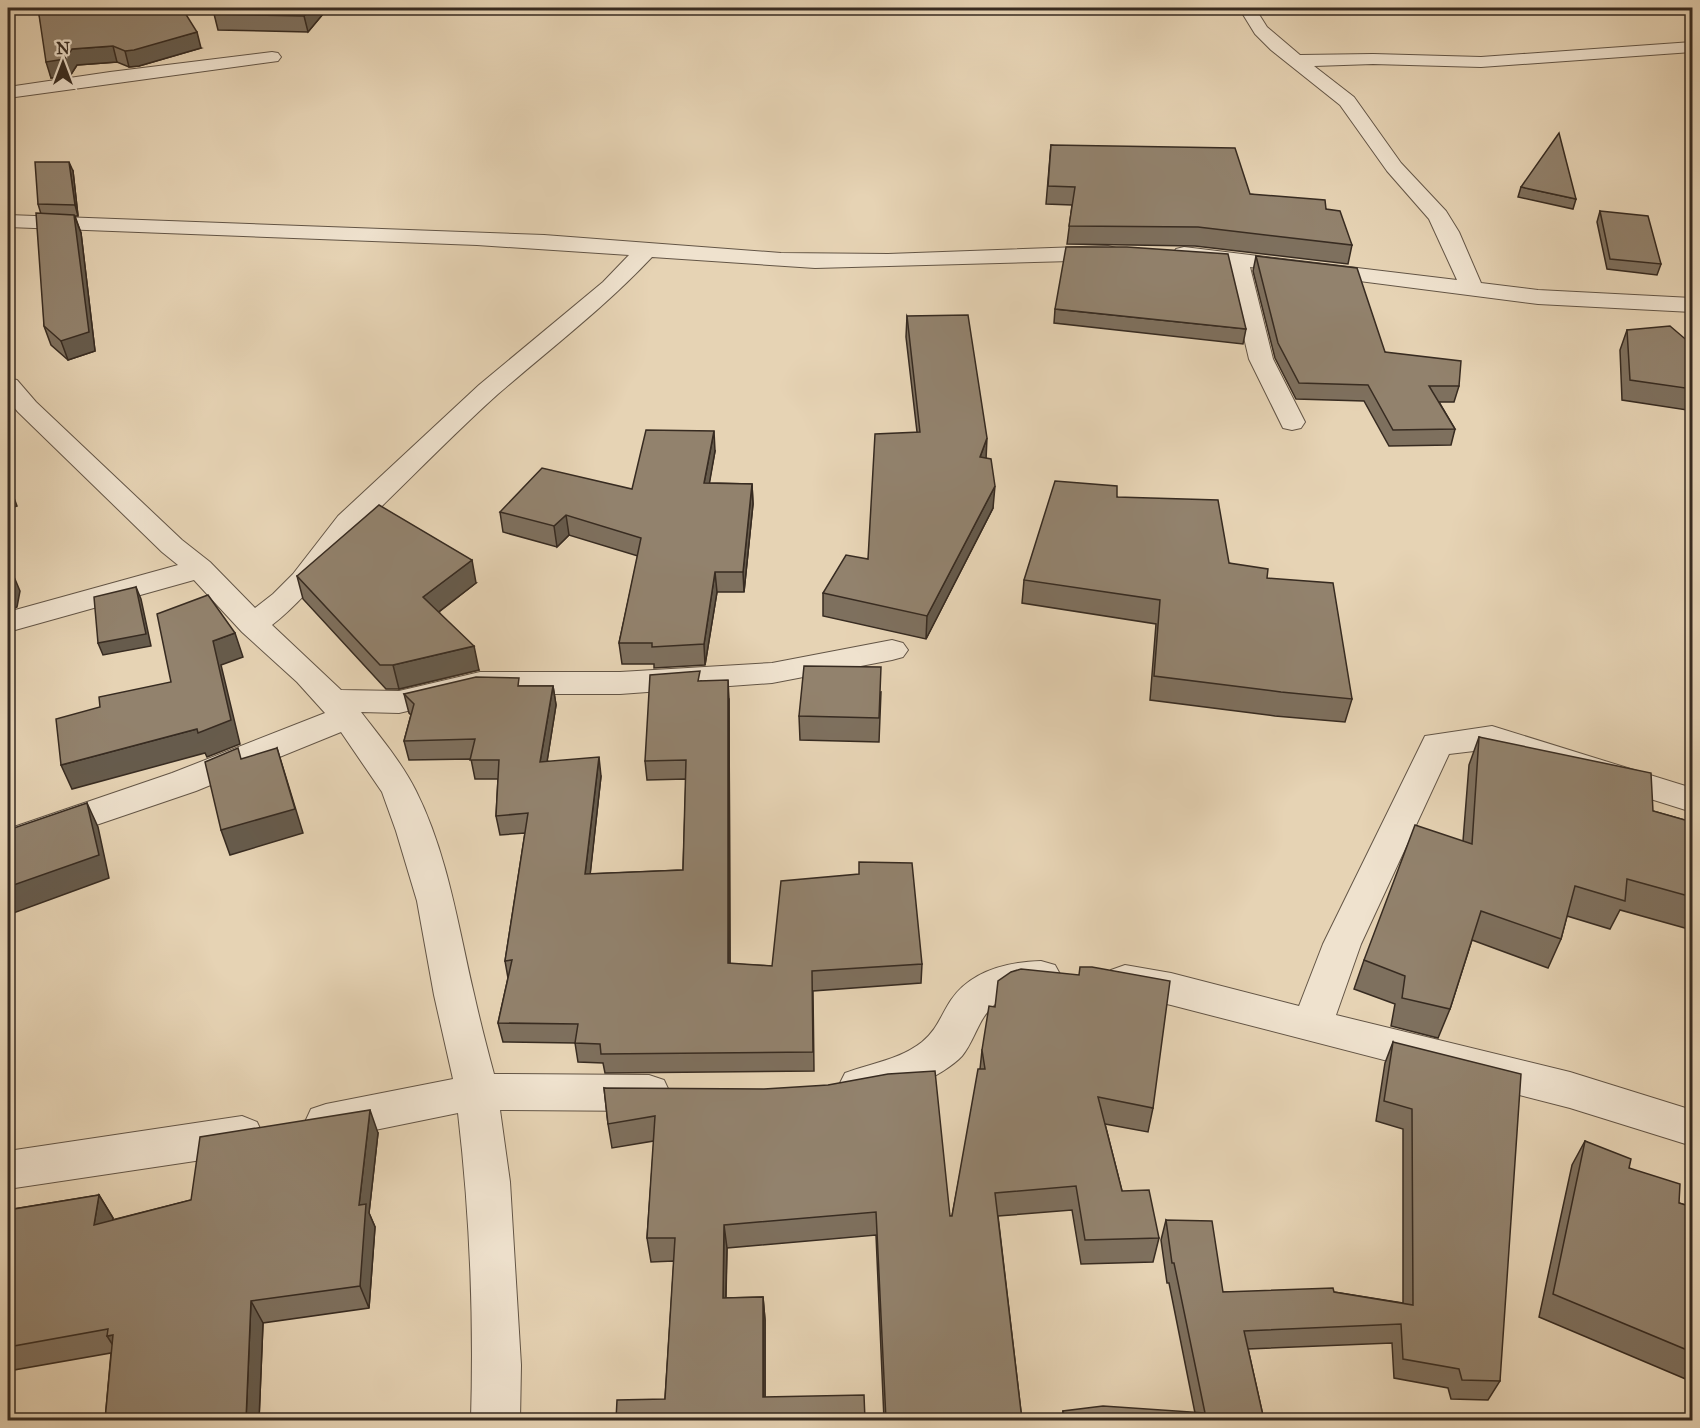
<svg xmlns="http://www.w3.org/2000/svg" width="1700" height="1428" font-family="'IM FELL Great Primer',serif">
	<rect width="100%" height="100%" fill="#e6d3b4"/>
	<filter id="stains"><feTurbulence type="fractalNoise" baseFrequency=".00333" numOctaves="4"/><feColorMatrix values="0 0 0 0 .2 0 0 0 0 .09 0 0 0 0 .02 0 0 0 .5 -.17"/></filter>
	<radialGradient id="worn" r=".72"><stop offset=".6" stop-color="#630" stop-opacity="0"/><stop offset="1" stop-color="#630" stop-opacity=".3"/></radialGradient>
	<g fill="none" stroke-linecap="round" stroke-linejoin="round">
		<g stroke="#635546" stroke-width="2">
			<g id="minor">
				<path d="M1239,8H1255L1267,27L1300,55L1373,54L1481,57L1692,42V52L1481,67L1373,64L1314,66L1354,97L1401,163L1446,211L1459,232L1481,283L1538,290L1692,298V312L1538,304L1250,267L1273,359L1305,422L1301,428L1292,430L1283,428L1249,359L1227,265L1176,259L1173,254L1176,249L1184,247L1457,280L1429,219L1387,171L1340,105L1271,50L1255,34Z"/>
				<path d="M272,52L278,53L281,57L278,61L8,98V87L110,72Z"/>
				<path d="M8,215L544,235L781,253L888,254L1108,246L1116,248L1119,253L1116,258L1108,260L815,268L652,257C605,307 550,349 498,394C459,429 421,468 383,505C343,543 316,591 272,625L341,690L399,691L480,672H620L772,663L892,640L903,643L908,650L903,657L892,660L772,683L620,694H480L399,713L361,712C381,738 402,763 416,791C448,855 458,926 474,994C480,1021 487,1048 494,1074L649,1075L664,1080L670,1093L664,1106L649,1111L500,1110L510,1182L521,1365L520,1420H471C474,1318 470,1215 458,1113L326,1140L311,1135L305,1122L311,1109L326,1104L453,1079L434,995L417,901L396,831L382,792L341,732L196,791L8,855V829L172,773L325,713L297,682L242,632L194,580L8,632V612L178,565L162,552L18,412L8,400V378L17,380L36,402L182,540L210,562L255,608L273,594L293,574L338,516L479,385L603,282L629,255L477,245L8,227Z"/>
				<path d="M1492,726L1692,788V812L1491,749L1449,754L1361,944L1336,1015L1570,1072L1692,1110V1146L1570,1108L1171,1005L1111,992L1105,981L1111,970L1125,965L1171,973L1299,1006L1323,944L1425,736Z"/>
				<path d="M1041,961L1055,965L1061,976L1055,987C1034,994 1012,990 994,1005C978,1019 975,1040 962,1056C946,1074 882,1106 858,1102C854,1101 849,1099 845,1097L839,1085L845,1073C872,1063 899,1060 922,1042C937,1030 941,1015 951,1000C971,971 1007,962 1041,961Z"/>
				<path d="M242,1116L257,1122L263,1135L257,1148L242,1154L8,1189V1151Z"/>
			</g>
		</g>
		<use href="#minor" fill="#efe2ce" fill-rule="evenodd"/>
	</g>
	<g fill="#7e705e" stroke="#372b21" stroke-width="1.5">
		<path d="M38,8L201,48L139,66L129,67L117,62L77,65L70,76L51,78Z"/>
		<path d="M214,8H328L308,32L218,30L214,14Z"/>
		<path d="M1051,145L1250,194L1326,209L1352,245L1348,264L1195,246L1067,244L1072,205L1046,204Z"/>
		<path d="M73,171L78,216H75L81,233L95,351L68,360L51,345L44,326L41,214L38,204Z"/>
		<path d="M1521,187L1576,199L1573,209L1518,197Z"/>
		<path d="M1600,211L1661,264L1657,275L1607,269L1597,222Z"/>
		<path d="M1256,256L1385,352L1459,386L1454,402H1439L1455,429L1451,445L1389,446L1364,401L1296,399L1275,358L1253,271Z"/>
		<path d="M1055,309L1246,329L1243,344L1054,323Z"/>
		<path d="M907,316L986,458L993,508L926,639L823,616V593L868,559L917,432L906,337Z"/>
		<path d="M1627,330L1692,368V396L1687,410L1622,400L1620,350Z"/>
		<path d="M715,451L709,483L752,484L753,504L744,592H717L705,665L654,668V664H622L619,643L638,556L569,535L557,547L503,532L500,512L632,489Z"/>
		<path d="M1117,497L1229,563L1267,578L1352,699L1345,722L1275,716L1150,700L1156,624L1022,603L1024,580Z"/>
		<path d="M297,576L476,583L439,612L479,670L399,689H386L303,599Z"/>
		<path d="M701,681L729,699L730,964L772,966L922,964L921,983L813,991L814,1071L605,1073L603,1063L578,1062L575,1043L503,1042L498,1023L508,978L505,961L525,833L500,835L496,816L498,779H475L471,759L409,760L404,741L411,715L409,713L404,694L520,686H553L556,705L547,761L601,776L590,874L683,870L686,779L647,780L645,761Z"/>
		<path d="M881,692L879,742L800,740L799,716Z"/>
		<path d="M1479,737L1653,811L1692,822V930L1620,910L1610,929L1567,916L1561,939L1548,968L1472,940L1450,1009L1438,1038L1391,1026L1395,1004L1354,989L1364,960L1463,841L1469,765Z"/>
		<path d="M1393,1042L1500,1381L1488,1400L1451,1399L1448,1388L1394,1378L1392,1343L1248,1349L1264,1420H1061L1063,1411L1195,1413L1169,1283H1167L1161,1240L1166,1220L1223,1292H1334L1403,1303V1129L1376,1121L1385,1063Z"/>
		<path d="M982,1050L1153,1108L1148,1132L1105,1124L1122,1191L1159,1238L1153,1262L1081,1264L1072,1210L998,1216L1022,1420H884L876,1235L727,1248L726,1298L763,1297L765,1320V1397L665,1399L674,1261L651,1262L647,1238L654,1141L612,1148L608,1124L604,1088L950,1216H952L980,1069Z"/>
		<path d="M378,1133L369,1213L375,1227L369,1308L263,1323L259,1420H105L111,1353L8,1371V1210L99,1195L113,1218L112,1220L191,1200Z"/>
		<path d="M1585,1141L1629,1168L1679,1203L1692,1207V1374L1688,1380L1539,1317L1572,1165Z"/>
	</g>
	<g fill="#665b4c" stroke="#372b21" stroke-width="1.5">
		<path d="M311,8H328L308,32L304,16Z"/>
		<path d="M197,32L201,48L139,66L129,67L125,51Z"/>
		<path d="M113,46L117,62L77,65L70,76L51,78L46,62L72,49Z"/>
		<path d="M69,162L73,171L78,216L75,205Z"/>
		<path d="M74,215L81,233L95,351L68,360L61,341Z"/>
		<path d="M714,431L715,451L706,503L704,483Z"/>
		<path d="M987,438L986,460L980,457Z"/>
		<path d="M752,484L753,504L744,592L743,572Z"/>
		<path d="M995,486L993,508L926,639L927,616Z"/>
		<path d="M10,487L17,506L8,509V488Z"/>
		<path d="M566,515L569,535L557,547L554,526Z"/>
		<path d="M472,560L476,583L428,620L423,597Z"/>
		<path d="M12,572L20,591L17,607L8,611V589Z"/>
		<path d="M715,572L717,592L705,665L704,644Z"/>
		<path d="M136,587L141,599L151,646L103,655L98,643Z"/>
		<path d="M8,623L12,633L8,657Z"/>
		<path d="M235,633L243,657L221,665L240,744L207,757L205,753L72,789L61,765L197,729L213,641Z"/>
		<path d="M474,646L479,670L399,689L393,665Z"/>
		<path d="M728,680L729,699L730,983L728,963Z"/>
		<path d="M553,686L556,705L544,781L540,762Z"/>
		<path d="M277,748L303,833L230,855L221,830Z"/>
		<path d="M599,757L601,776L588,894L585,874Z"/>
		<path d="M87,803L98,827L109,878L8,915V887Z"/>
		<path d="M370,1110L378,1133L369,1213L375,1227L369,1308L360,1286L359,1205Z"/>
		<path d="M99,1195L113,1218L108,1247L94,1225Z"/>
		<path d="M724,1225L727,1248L725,1321L723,1298Z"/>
		<path d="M763,1297L765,1320V1419L763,1397Z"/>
		<path d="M251,1301L263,1323L259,1420H246Z"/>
		<path d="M113,1335L121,1358L107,1336Z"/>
	</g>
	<g fill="#92826d" stroke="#372b21" stroke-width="1.5">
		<path d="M38,8H182L197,32L134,50L125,51L113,46L72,49L65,59L46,62Z"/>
		<path d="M214,8H311L304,16L214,14Z"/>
		<path d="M1559,133L1576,199L1521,187Z"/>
		<path d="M1051,145L1235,148L1250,194L1325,200L1326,209L1340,211L1352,245L1198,227L1069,226L1075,187L1048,186Z"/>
		<path d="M35,162H69L75,205L38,204Z"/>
		<path d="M1600,211L1648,216L1661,264L1610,259Z"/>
		<path d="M36,213L74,215L89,332L61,341L44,326Z"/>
		<path d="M1066,247H1127L1228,254L1246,329L1055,309Z"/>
		<path d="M1256,256L1357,268L1385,352L1461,361L1459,386H1429L1455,429L1393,430L1368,385L1299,383L1278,343Z"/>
		<path d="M968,315L987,438L980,457L991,459L995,486L927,616L823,593L846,555L868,559L875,434L920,432L907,316Z"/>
		<path d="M1670,326L1690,343L1692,368V389L1630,380L1627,330Z"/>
		<path d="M646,430L714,431L704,483L752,484L743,572H715L704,644L652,647V643H619L641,538L566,515L554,526L500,512L542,468L632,489Z"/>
		<path d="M1055,481L1117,486V497L1218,500L1229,563L1268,569L1267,578L1333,583L1352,699L1281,692L1154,676L1160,600L1024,580Z"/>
		<path d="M379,505L472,560L423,597L474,646L393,665H380L297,576Z"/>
		<path d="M12,572L9,588L8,589V573Z"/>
		<path d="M136,587L146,634L98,643L94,597Z"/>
		<path d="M208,595L235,633L213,641L231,720L198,733L197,729L61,765L56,719L100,707L99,697L171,682L157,614Z"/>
		<path d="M804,666L881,667L879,718L799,716Z"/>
		<path d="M700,671L698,681L728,680V963L772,966L781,881L859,874V862L912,863L922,964L812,971L813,1052L601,1054L600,1044L575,1043L578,1024L498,1023L512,960L505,961L528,813L496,816L499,760H470L475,739L404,741L414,704L404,694L476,677L519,678L518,686H553L540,762L599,757L585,874L683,870L686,760L645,761L650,675Z"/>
		<path d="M1479,737L1651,773L1653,811L1692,822V897L1627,879L1625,901L1575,886L1561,939L1481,911L1450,1009L1402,998L1405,976L1364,960L1415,825L1472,844Z"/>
		<path d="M238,748L241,759L277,748L295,809L221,830L205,762Z"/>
		<path d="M87,803L99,855L8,887V830Z"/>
		<path d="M1080,967H1092L1170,981L1153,1108L1098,1097L1122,1191L1149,1190L1159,1238L1085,1240L1076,1186L995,1193L1022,1420H886L876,1212L724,1225L723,1298L763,1297V1397L864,1395L865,1420H616L617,1400L665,1399L675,1238H647L655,1116L608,1124L604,1088L764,1089L828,1085L888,1074L935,1071L950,1216H952L978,1069H985L982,1050L989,1006L995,1007L998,981L1011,972L1021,969L1079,975Z"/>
		<path d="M1393,1042L1521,1074L1500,1381L1462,1380L1459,1369L1403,1359L1401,1324L1244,1331L1264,1420H1065L1063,1411L1103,1406L1205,1413L1174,1263H1172L1166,1220L1212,1221L1223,1292L1333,1288L1334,1292L1413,1305L1412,1109L1384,1101Z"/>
		<path d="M370,1110L359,1205L366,1204L360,1286L251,1301L246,1420H105L113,1335L107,1336L108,1329L8,1347V1210L99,1195L94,1225L191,1200L200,1137Z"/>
		<path d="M1585,1141L1631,1159L1629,1168L1680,1184L1679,1203L1692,1207V1352L1553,1294Z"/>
	</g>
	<rect width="1700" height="1428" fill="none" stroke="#e6d3b4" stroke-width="30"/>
	<rect x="9" y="9" width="1682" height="1410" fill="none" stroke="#372b21" stroke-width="3"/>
	<rect x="15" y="15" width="1670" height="1398" fill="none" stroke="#372b21" stroke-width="1.5"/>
	<g transform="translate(63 63)" stroke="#efe2ce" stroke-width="4.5" paint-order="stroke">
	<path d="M0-4.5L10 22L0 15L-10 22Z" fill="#372b21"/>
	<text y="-9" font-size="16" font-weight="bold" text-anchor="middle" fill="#372b21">N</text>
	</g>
	<rect width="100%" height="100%" filter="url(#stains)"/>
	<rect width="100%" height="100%" fill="url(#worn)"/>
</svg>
